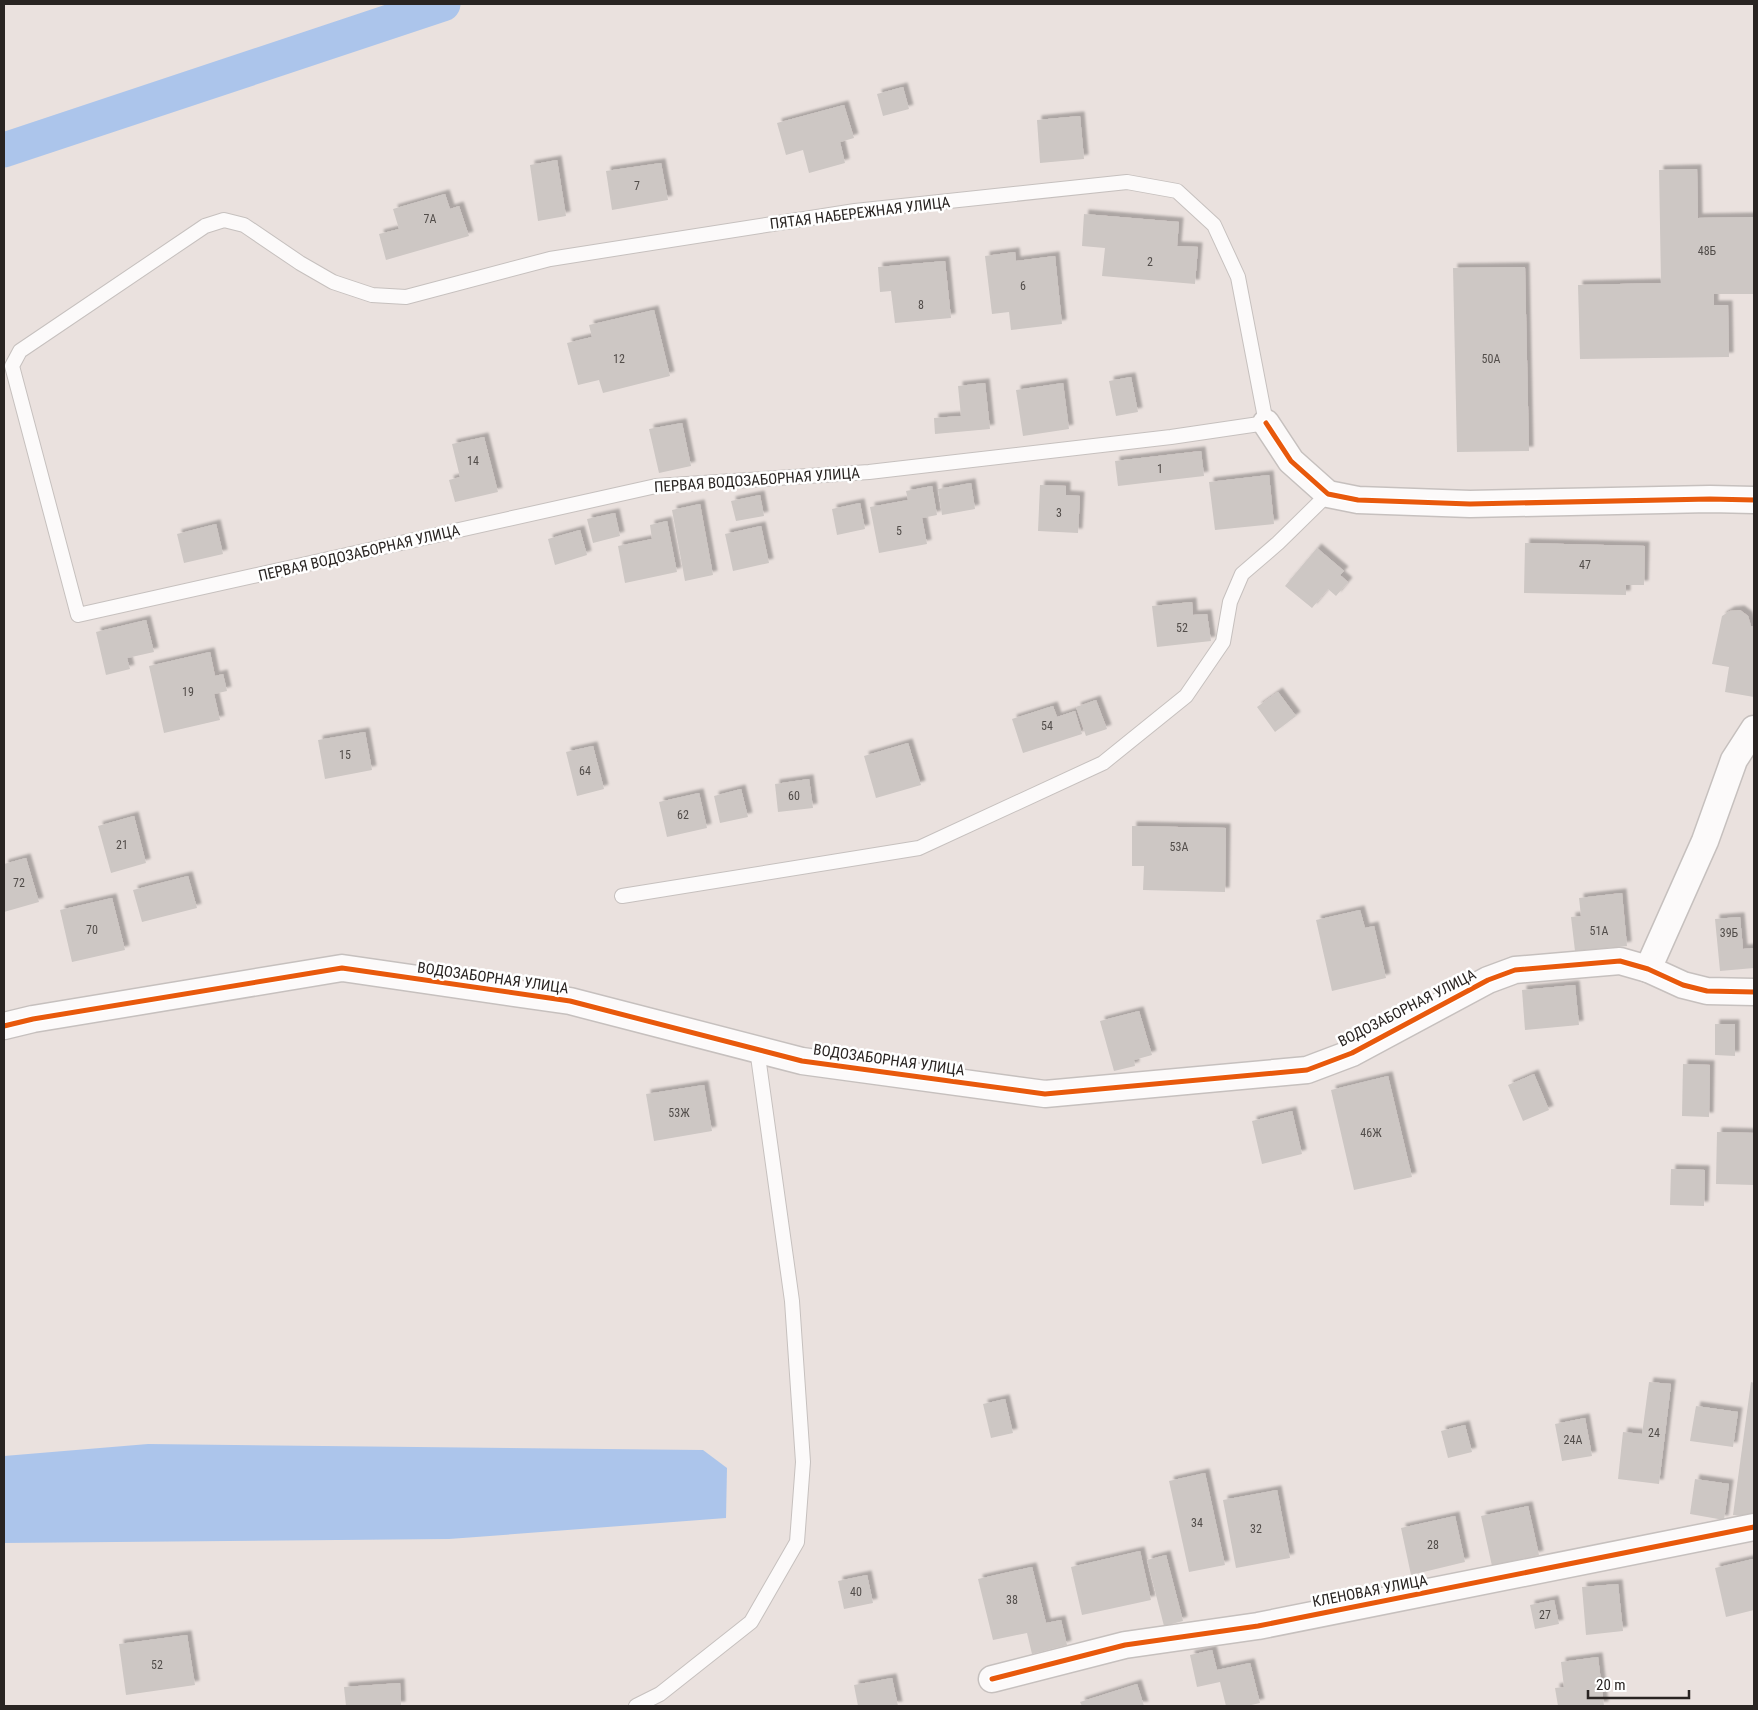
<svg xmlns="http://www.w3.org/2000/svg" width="1758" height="1710" font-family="'Roboto Condensed',sans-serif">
	<defs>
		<filter id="shadow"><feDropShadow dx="4.5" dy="-4.5" stdDeviation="1" flood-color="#0004"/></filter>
	</defs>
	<rect width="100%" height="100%" fill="#eae1de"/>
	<path fill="#acc5eb" d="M148,1444L703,1450L727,1468L726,1518L449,1539L4,1543V1456Z"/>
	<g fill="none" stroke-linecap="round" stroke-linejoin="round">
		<path stroke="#acc5eb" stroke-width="35" d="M4,150L443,4"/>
	</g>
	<g fill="#cdc7c4" filter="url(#shadow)">
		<path d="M903,87L909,109L883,116L877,94Z"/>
		<path d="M844,105L854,138L840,142L845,163L809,173L803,150L786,155L777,123Z"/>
		<path d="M1080,116L1084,159L1040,163L1037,120Z"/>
		<path d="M557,160L566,216L538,221L530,165Z"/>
		<path d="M661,163L668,200L612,210L606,171Z"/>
		<path d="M1697,169L1698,218L1754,217V294H1714V305H1728L1729,357L1580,359L1578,285L1661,283L1659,170Z"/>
		<path d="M445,194L450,209L459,206L469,236L386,260L379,234L399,229L393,209Z"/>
		<path d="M1084,214L1179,222L1177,246L1198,247L1195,284L1102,276L1105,248L1082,246Z"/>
		<path d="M1015,252L1016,261L1055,256L1062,324L1011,330L1009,312L992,314L985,256Z"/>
		<path d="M945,261L951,318L895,323L891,291L880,292L878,267Z"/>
		<path d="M1525,267L1529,451L1457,452L1453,268Z"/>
		<path d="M654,310L670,376L603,393L599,380L578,385L567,343L592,337L589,325Z"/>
		<path d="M1131,377L1138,412L1116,416L1109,381Z"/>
		<path d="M985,383L990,429L935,434L934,418L961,416L958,386Z"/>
		<path d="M1063,383L1069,429L1023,436L1016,390Z"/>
		<path d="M682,423L691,466L659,473L649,429Z"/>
		<path d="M484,437L498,492L455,502L449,480L460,477L452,444Z"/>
		<path d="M1201,451L1204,476L1118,486L1115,461Z"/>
		<path d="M1269,475L1274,524L1215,530L1209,482Z"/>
		<path d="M971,483L975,509L942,515L938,489Z"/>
		<path d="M1040,485L1066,486V495L1080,496L1078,533L1038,531Z"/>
		<path d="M932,486L937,515L922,518L927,544L879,553L870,507L908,500L906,491Z"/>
		<path d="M760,495L764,516L736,521L731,501Z"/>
		<path d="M860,503L865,529L837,535L832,509Z"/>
		<path d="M700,504L713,575L685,581L672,510Z"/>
		<path d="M615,513L620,536L593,543L587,519Z"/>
		<path d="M667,521L677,572L625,583L618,546L652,539L650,525Z"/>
		<path d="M216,524L223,554L184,563L177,534Z"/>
		<path d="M761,526L769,563L733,571L725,534Z"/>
		<path d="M580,530L587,555L555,565L548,539Z"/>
		<path d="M1525,543L1645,546L1644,585H1626V595L1524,593Z"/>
		<path d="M1317,548L1344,571L1340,575L1348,582L1336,596L1328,589L1312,608L1285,586Z"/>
		<path d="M1192,602L1193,615L1207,614L1211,641L1157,647L1152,606Z"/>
		<path d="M1740,610L1748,616L1751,626L1754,627V697L1725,692L1729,667L1712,664L1722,616L1730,611Z"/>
		<path d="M146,620L154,652L127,658L130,669L106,675L96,632Z"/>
		<path d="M210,652L215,676L223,674L227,691L214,694L220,720L164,733L149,666Z"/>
		<path d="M1278,692L1296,716L1275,732L1257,707Z"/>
		<path d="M1096,700L1107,729L1086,736L1076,707Z"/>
		<path d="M1053,706L1057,717L1075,711L1082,734L1023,753L1012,719Z"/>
		<path d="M365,732L372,770L325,779L318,740Z"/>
		<path d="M908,743L921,785L876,798L864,756Z"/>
		<path d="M593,746L604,789L577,796L566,752Z"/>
		<path d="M809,779L813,808L778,812L775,784Z"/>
		<path d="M741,789L748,817L720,823L714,796Z"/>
		<path d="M699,793L707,828L667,837L659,802Z"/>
		<path d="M134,816L146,863L111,873L98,826Z"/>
		<path d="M1132,826L1226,828L1225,892L1143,890L1144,866H1132Z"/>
		<path d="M26,858L39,902L4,912V864Z"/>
		<path d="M188,876L197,908L142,922L133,890Z"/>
		<path d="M1622,893L1627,946L1575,951L1571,917L1581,916L1579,898Z"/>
		<path d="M112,898L125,950L72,962L60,910Z"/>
		<path d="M1360,910L1365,928L1374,926L1386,978L1332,991L1316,920Z"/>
		<path d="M1740,917L1743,949L1754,948V968L1720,971L1715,919Z"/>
		<path d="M1575,985L1579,1025L1525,1030L1522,990Z"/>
		<path d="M1139,1011L1152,1055L1134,1060L1135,1066L1114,1071L1100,1021Z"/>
		<path d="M1715,1024H1735V1056L1715,1055Z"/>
		<path d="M1683,1064L1710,1065L1709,1117L1682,1116Z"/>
		<path d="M1534,1074L1549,1110L1523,1121L1508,1085Z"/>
		<path d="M1388,1076L1412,1177L1354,1190L1331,1090Z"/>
		<path d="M704,1085L712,1131L654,1141L646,1094Z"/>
		<path d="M1292,1111L1302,1154L1262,1164L1252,1121Z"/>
		<path d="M1717,1132L1754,1133V1185L1716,1184Z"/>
		<path d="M1671,1169L1705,1170L1704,1206L1670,1205Z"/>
		<path d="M1649,1382L1671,1384L1659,1484L1618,1479L1623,1432L1642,1434Z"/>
		<path d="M1751,1382L1754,1383V1517L1733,1515Z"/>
		<path d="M1005,1399L1013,1433L991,1438L983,1404Z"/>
		<path d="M1696,1406L1738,1412L1733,1447L1690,1441Z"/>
		<path d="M1585,1418L1592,1456L1562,1461L1555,1424Z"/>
		<path d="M1465,1425L1472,1452L1448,1458L1441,1431Z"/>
		<path d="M1205,1473L1225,1565L1189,1572L1169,1481Z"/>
		<path d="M1695,1479L1729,1484L1724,1520L1690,1514Z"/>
		<path d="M1277,1490L1290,1558L1236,1568L1223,1500Z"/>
		<path d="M1528,1506L1539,1555L1492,1566L1481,1516Z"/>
		<path d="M1455,1516L1465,1562L1411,1575L1401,1528Z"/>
		<path d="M1140,1551L1151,1600L1082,1615L1071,1567Z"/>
		<path d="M1166,1555L1183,1621L1164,1626L1147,1560Z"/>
		<path d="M1753,1559L1754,1565V1610L1726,1617L1715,1568Z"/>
		<path d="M1032,1567L1046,1623L1061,1620L1067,1645L1032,1654L1027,1633L993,1640L978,1579Z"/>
		<path d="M867,1575L873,1603L844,1609L838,1581Z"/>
		<path d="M1618,1584L1623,1631L1586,1635L1582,1587Z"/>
		<path d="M1554,1600L1559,1624L1535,1629L1530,1605Z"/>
		<path d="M187,1635L195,1685L126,1695L119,1644Z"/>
		<path d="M1212,1650L1217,1670L1250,1663L1260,1703L1247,1706H1226L1220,1682L1197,1687L1190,1655Z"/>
		<path d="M1598,1657L1604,1706H1558L1555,1688L1564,1687L1561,1662Z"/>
		<path d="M892,1678L898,1706H858L854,1685Z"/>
		<path d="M400,1683L401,1706H346L344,1687Z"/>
		<path d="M1137,1684L1144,1706H1082L1080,1702Z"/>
	</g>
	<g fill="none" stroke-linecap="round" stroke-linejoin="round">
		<g stroke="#c6c0be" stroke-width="16">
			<g id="lane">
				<path d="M1127,182L1177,191L1214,225L1238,277L1266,423L1171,437L869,472L656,486L78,615L12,366L20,351L205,226L224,220L244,225L300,263L333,282L372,295L406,297L550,259L855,211Z"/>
				<path d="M622,896L919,848L1103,763L1186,696L1223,642L1230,602L1242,574L1278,543L1328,494"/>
				<path d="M636,1706L660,1694L751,1622L797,1542L803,1462L792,1301L757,1049"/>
			</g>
		</g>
		<g stroke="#c6c0be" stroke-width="29">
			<g id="street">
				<path d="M1266,423L1291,461L1328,494L1358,500L1470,504L1710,499L1754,500"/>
				<path d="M1648,969L1705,841L1734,760L1754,729"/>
				<path d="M4,1026L33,1019L342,968L570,1001L802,1061L1045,1094L1307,1070L1352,1053L1488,980L1515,970L1620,961L1648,969L1683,985L1707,991L1754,992"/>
				<path d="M992,1679L1125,1645L1258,1626L1754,1527"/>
			</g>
		</g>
		<use href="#lane" stroke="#fcfafa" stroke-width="14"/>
		<use href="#street" stroke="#fcfafa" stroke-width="26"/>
		<g stroke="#fff" stroke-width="8">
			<g id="cycleway">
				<path d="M1266,423L1291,461L1328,494L1358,500L1470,504L1710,499L1754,500"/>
				<path d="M4,1026L33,1019L342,968L570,1001L802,1061L1045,1094L1307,1070L1352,1053L1488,980L1515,970L1620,961L1648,969L1683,985L1707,991L1754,992"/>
				<path d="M992,1679L1125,1645L1258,1626L1754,1527"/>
			</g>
		</g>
		<use href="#cycleway" stroke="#e8590c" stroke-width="5"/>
	</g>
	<g text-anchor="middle" stroke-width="5" stroke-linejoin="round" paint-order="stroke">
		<g font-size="12" fill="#524d4a">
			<text x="637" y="190">7</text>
			<text x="430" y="223">7А</text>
			<text x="1707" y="255">48Б</text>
			<text x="1150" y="266">2</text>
			<text x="1023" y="290">6</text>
			<text x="921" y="309">8</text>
			<text x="619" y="363">12</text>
			<text x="1491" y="363">50А</text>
			<text x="473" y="465">14</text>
			<text x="1160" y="473">1</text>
			<text x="1059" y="517">3</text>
			<text x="899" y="535">5</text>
			<text x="1585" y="569">47</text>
			<text x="1182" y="632">52</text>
			<text x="188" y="696">19</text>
			<text x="1047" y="730">54</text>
			<text x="345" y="759">15</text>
			<text x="585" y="775">64</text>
			<text x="794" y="800">60</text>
			<text x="683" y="819">62</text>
			<text x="122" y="849">21</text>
			<text x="1179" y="851">53А</text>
			<text x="19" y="887">72</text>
			<text x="92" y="934">70</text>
			<text x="1599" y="935">51А</text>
			<text x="1729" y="937">39Б</text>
			<text x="679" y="1117">53Ж</text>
			<text x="1371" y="1137">46Ж</text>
			<text x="1654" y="1437">24</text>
			<text x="1573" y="1444">24А</text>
			<text x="1197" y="1527">34</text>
			<text x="1256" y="1533">32</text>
			<text x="1433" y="1549">28</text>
			<text x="856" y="1596">40</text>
			<text x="1012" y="1604">38</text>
			<text x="1545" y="1619">27</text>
			<text x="157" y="1669">52</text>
		</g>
		<g font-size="15" fill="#292422" stroke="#fff">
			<text transform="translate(860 213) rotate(-7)" y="5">ПЯТАЯ НАБЕРЕЖНАЯ УЛИЦА</text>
			<text transform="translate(757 480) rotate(-4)" y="5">ПЕРВАЯ ВОДОЗАБОРНАЯ УЛИЦА</text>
			<text transform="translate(359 553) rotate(-13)" y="5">ПЕРВАЯ ВОДОЗАБОРНАЯ УЛИЦА</text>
			<text transform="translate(493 978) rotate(8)" y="5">ВОДОЗАБОРНАЯ УЛИЦА</text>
			<text transform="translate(1407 1008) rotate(-27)" y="5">ВОДОЗАБОРНАЯ УЛИЦА</text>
			<text transform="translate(889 1060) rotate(8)" y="5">ВОДОЗАБОРНАЯ УЛИЦА</text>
			<text transform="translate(1370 1591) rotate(-11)" y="5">КЛЕНОВАЯ УЛИЦА</text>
		</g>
	</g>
	<rect width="1758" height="1710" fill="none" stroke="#292422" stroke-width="10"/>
	<path d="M1588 1690v8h101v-8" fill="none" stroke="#292422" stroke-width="2.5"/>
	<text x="1596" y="1690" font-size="15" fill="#292422" stroke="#ffffff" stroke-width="4" paint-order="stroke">20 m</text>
</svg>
